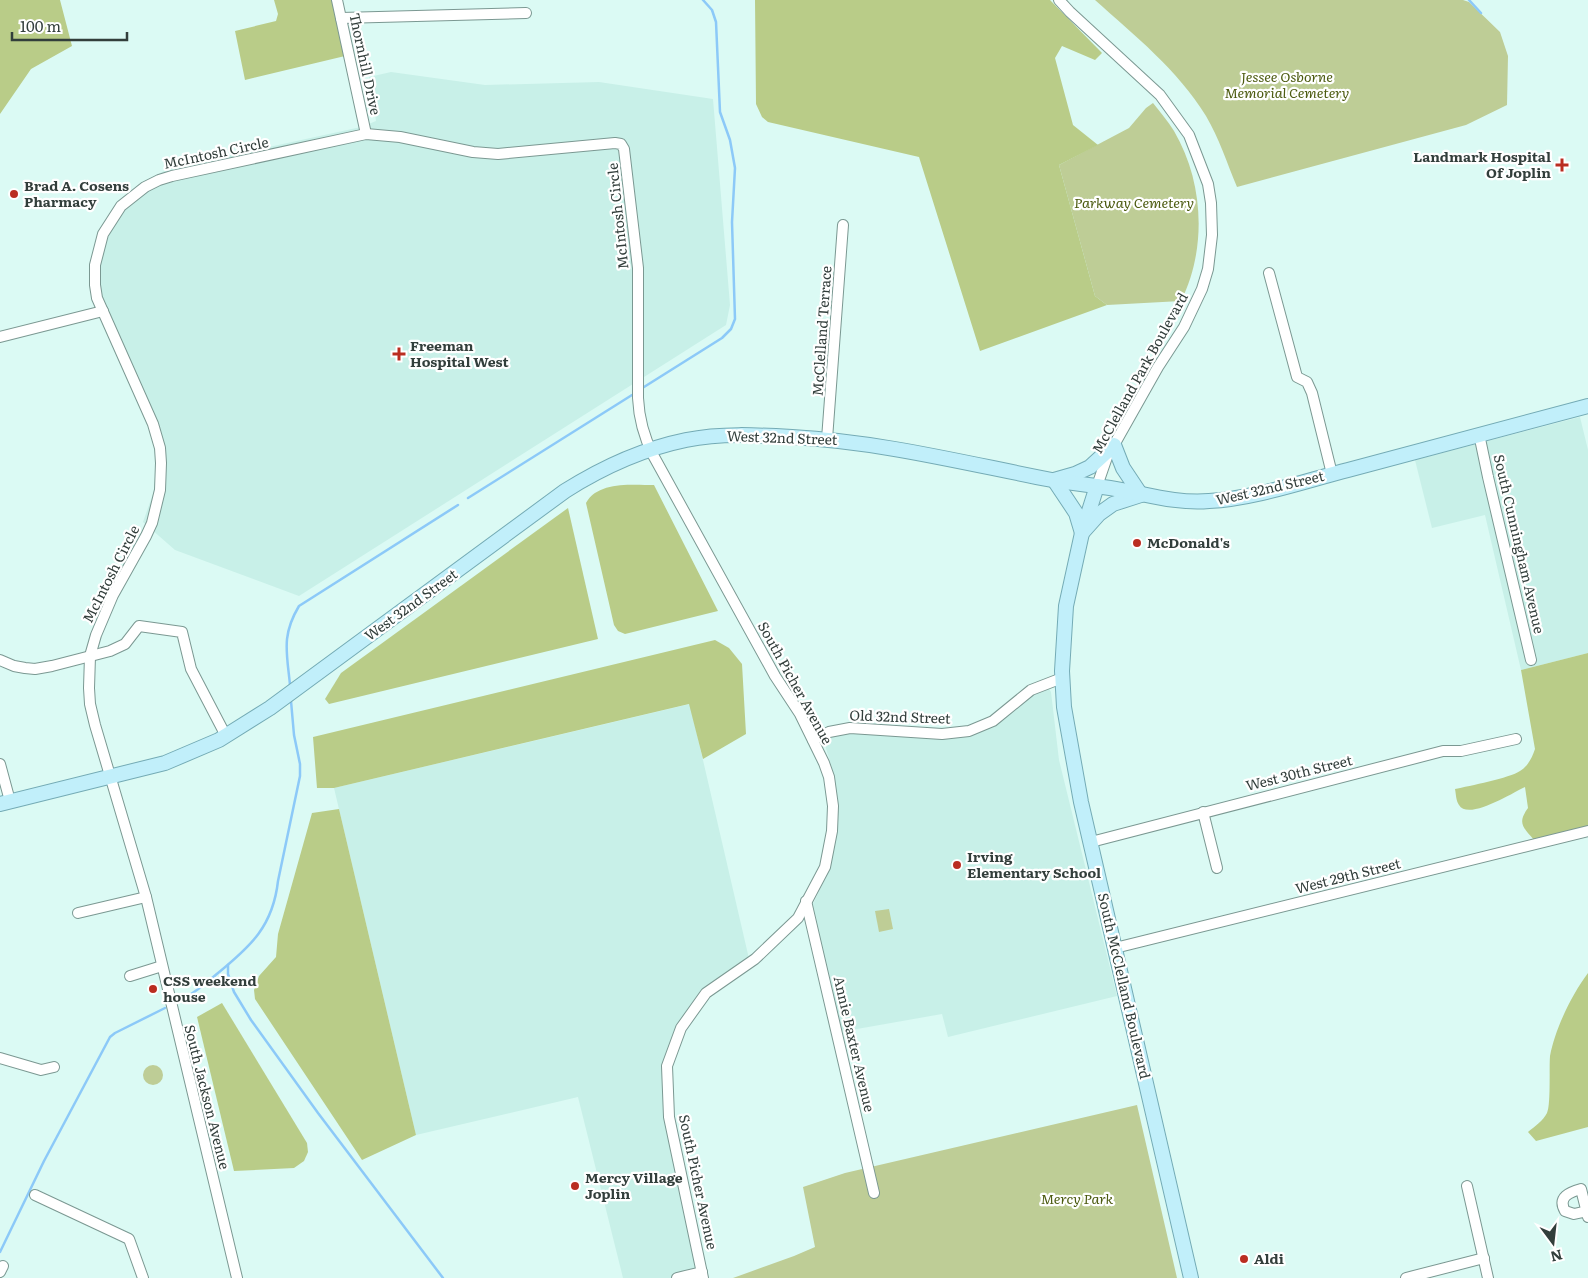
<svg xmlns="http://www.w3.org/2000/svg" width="1588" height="1278" font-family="Literata,serif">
	<rect width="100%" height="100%" fill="#dbfaf4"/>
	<g fill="#c8f0e8">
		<path d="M391,72L485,85L599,82L713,99L730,305L726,325L299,596L175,550L143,522L154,491L157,453L149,421L103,325L90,272L98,231L113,209L139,184L168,169L361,127L376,121L369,77Z"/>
		<path d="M1580,417L1588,450V653L1521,670L1485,515L1432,528L1415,460Z"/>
		<path d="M1048,687L1051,692L1059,760L1117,996L948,1037L942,1014L840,1032L811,908L827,875L836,838L838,803L834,775L825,745L827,742L833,735L851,731L951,738L972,735L993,726L1041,689Z"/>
		<path d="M690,704L750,963L706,993L681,1028L667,1066L669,1117L702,1272L677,1278H623L578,1097L416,1135L334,788Z"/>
	</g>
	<g fill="#becd96">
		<path d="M1095,0H1463L1469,2L1500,32L1508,56L1507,105L1466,125L1237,187C1227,163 1219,138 1206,116C1178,70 1134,35 1095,0Z"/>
		<path d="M1153,103C1160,112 1168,121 1174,131C1204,182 1207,249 1181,301L1107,305L1095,296L1059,165L1129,128L1146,108Z"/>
		<path d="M889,909L893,929L879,932L875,911Z"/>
		<circle cx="153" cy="1075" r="10"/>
		<path d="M1137,1105L1177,1278H733L794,1256L815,1247L803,1187L845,1173Z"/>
	</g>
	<g fill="#b9cc88">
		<path d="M0,0H60L72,46L31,69L0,114Z"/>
		<path d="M274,0H332L345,56L245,80L235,31L276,21L278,14Z"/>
		<path d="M755,0H1050L1102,53L1095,60L1062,46L1055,58L1073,125L1098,145L1059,165L1095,296L1107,305L980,351L919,157L768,122L762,117L756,104Z"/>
		<path d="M654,485L718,611L625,634L618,631L614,625L586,503C598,481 632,485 654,485Z"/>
		<path d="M568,508L598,639L329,704L325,699L341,673Z"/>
		<path d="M715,640L729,648L742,664L746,734L703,759L689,704L334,788H317L313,737Z"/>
		<path d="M1588,653V826L1534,840C1523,827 1517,823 1528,808L1525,787C1512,793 1468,821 1459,805C1456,801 1456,794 1455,789C1469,786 1510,778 1520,771C1528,766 1532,758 1535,749L1521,670Z"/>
		<path d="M339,809L416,1135L362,1160L255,999L254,990L259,976L276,957L278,934L312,813Z"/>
		<path d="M1588,973V1127L1536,1141L1528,1132C1535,1126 1543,1121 1547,1113C1551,1105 1549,1068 1550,1056C1555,1029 1572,994 1588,973Z"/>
		<path d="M222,1003L307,1143L308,1152L304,1161L294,1168L234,1171L197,1017Z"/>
	</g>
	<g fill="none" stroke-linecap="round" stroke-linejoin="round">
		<g stroke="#8cc9f8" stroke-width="2.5">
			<path d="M1469,0L1481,13"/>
			<path d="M644,387L722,338L731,329L735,319L732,222L735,168L730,140L720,112L716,22L712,10L703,0"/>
			<path d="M468,498L632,395"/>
			<path d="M290,685C287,653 281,636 299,606L458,505"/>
			<path d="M228,965V974L234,992L251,1020L318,1113L443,1278"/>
			<path d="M177,1002C192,995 205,984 218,973C251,946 273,926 278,881L300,776V764L294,735L291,701"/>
			<path d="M0,1252L44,1161L110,1037L115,1033L165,1008"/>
		</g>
		<g stroke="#7b9892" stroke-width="12">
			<g id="minor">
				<path d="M337,0L366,134"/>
				<path d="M1059,0L1070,12L1160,95L1189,135L1208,184L1211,203L1212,235L1208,269L1202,289L1184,327L1158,367L1114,445L1107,457L1097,486"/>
				<path d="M341,18L526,13"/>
				<path d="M1269,273L1297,377L1307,382L1312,393L1332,474"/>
				<path d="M0,337L103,311"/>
				<path d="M1479,434L1488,477L1531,660"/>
				<path d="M827,439L843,225"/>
				<path d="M0,660L14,666L25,668L35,669L52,666L110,651L125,644L139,626L182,632L191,669L226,736"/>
				<path d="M813,740L829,732L850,728L942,734L969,731L993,721L1031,690L1062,678"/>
				<path d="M0,764L10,801"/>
				<path d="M1203,812L1217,868"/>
				<path d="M1091,842L1443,751H1461L1516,739"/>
				<path d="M806,901L874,1193"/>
				<path d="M78,913L146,897"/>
				<path d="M1115,948L1588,831"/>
				<path d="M130,976L162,966"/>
				<path d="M0,1058L41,1070L54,1067"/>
				<path d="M1467,1186L1488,1278"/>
				<path d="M35,1195L129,1239L143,1278"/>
				<path d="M1587,1211L1574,1214L1565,1211C1557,1197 1570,1192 1581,1189L1588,1217"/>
				<path d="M0,1272L3,1266"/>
				<path d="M237,1278L146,897L95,725L90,704L89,688L90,656L96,635L113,595L146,536L152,523L160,490L161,463L160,448L153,424L97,298L95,285V265L103,234L121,206L145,187L159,180L172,176L366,134L400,137L473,152L498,154L615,143L621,144L624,149L638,268V398C639,419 644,437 653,455L775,676L800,714L824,763L829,777L833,806L832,831L825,867L798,918L755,959L706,993L681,1028L667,1066L669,1117L703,1278"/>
				<path d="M677,1278L702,1272"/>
				<path d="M1406,1278L1484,1258"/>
			</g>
		</g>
		<g stroke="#74abb5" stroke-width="16">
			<g id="major">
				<path d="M1114,445L1123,468L1141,495L1113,504L1099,514L1082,533L1076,513L1054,480L1075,474L1090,467Z"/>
				<path d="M1097,486L1082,533L1066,606L1062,671L1064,707L1081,802L1191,1278"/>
				<path d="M0,804L165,763L219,740L270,708L565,491C603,467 642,449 686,440C721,433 757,435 792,437C882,442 964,463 1052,480C1071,483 1091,485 1110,488C1143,493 1175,504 1209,501C1253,499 1305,481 1348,470C1428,448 1508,427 1588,406"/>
			</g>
		</g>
		<use href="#minor" stroke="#fff" stroke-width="10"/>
		<use href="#major" stroke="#c1effa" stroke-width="14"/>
	</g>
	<g fill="#ba2d21" stroke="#fff" stroke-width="2">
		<path d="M1559.5 157.5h5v5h5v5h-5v5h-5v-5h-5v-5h5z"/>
		<circle cx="14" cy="194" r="5"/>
		<path d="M396.5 346.5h5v5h5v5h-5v5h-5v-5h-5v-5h5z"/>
		<circle cx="1137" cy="543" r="5"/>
		<circle cx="957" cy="865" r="5"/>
		<circle cx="153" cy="989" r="5"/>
		<circle cx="575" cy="1186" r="5"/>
		<circle cx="1244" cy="1259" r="5"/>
	</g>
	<g text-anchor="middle" stroke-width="4.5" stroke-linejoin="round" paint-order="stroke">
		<g font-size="14" fill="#323e3b" stroke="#fff">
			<text transform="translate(365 64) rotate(78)" y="5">Thornhill Drive</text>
			<text transform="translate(216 153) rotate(-12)" y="5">McIntosh Circle</text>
			<text transform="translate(618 216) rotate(-96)" y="5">McIntosh Circle</text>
			<text transform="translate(822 331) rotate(-86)" y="5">McClelland Terrace</text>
			<text transform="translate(1140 373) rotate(-61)" y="5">McClelland Park Boulevard</text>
			<text transform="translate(782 438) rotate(2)" y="5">West 32nd Street</text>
			<text transform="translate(1270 488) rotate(-13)" y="5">West 32nd Street</text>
			<text transform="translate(1519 544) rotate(77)" y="5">South Cunningham Avenue</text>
			<text transform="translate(111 574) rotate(-63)" y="5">McIntosh Circle</text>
			<text transform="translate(411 605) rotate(-36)" y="5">West 32nd Street</text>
			<text transform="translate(795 683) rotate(61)" y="5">South Picher Avenue</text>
			<text transform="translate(900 717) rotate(2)" y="5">Old 32nd Street</text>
			<text transform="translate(1299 773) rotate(-14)" y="5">West 30th Street</text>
			<text transform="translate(1348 876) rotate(-14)" y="5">West 29th Street</text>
			<text transform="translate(1124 986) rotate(77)" y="5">South McClelland Boulevard</text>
			<text transform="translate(854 1044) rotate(77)" y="5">Annie Baxter Avenue</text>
			<text transform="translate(207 1097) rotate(76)" y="5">South Jackson Avenue</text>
			<text transform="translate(698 1182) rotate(78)" y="5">South Picher Avenue</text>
		</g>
		<g font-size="14" font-style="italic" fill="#4b5a0f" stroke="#fff">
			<text x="1287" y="82">Jessee Osborne<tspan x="1287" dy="16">Memorial Cemetery</tspan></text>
			<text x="1134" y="208">Parkway Cemetery</text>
			<text x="1077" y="1204">Mercy Park</text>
		</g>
		<g font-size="14" font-weight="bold" fill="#323e3b" stroke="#fff" text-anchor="start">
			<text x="1551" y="162" text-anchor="end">Landmark Hospital<tspan x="1551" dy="16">Of Joplin</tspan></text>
			<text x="24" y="191">Brad A. Cosens<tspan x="24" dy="16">Pharmacy</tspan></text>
			<text x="410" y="351">Freeman<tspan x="410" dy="16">Hospital West</tspan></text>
			<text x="1147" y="548">McDonald's</text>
			<text x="967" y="862">Irving<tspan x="967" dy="16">Elementary School</tspan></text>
			<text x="163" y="986">CSS weekend<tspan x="163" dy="16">house</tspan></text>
			<text x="585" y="1183">Mercy Village<tspan x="585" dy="16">Joplin</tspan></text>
			<text x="1254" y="1264">Aldi</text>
		</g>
	</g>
	<g transform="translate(1553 1243) rotate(165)" stroke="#ffffff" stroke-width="4" paint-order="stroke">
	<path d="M0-4L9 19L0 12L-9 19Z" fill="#323e3b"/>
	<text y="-8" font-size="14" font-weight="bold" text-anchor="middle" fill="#323e3b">N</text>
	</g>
	<path d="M12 32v8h115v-8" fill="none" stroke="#323e3b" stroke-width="2.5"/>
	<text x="20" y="32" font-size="15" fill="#323e3b" stroke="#ffffff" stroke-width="4" paint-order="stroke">100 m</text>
</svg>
